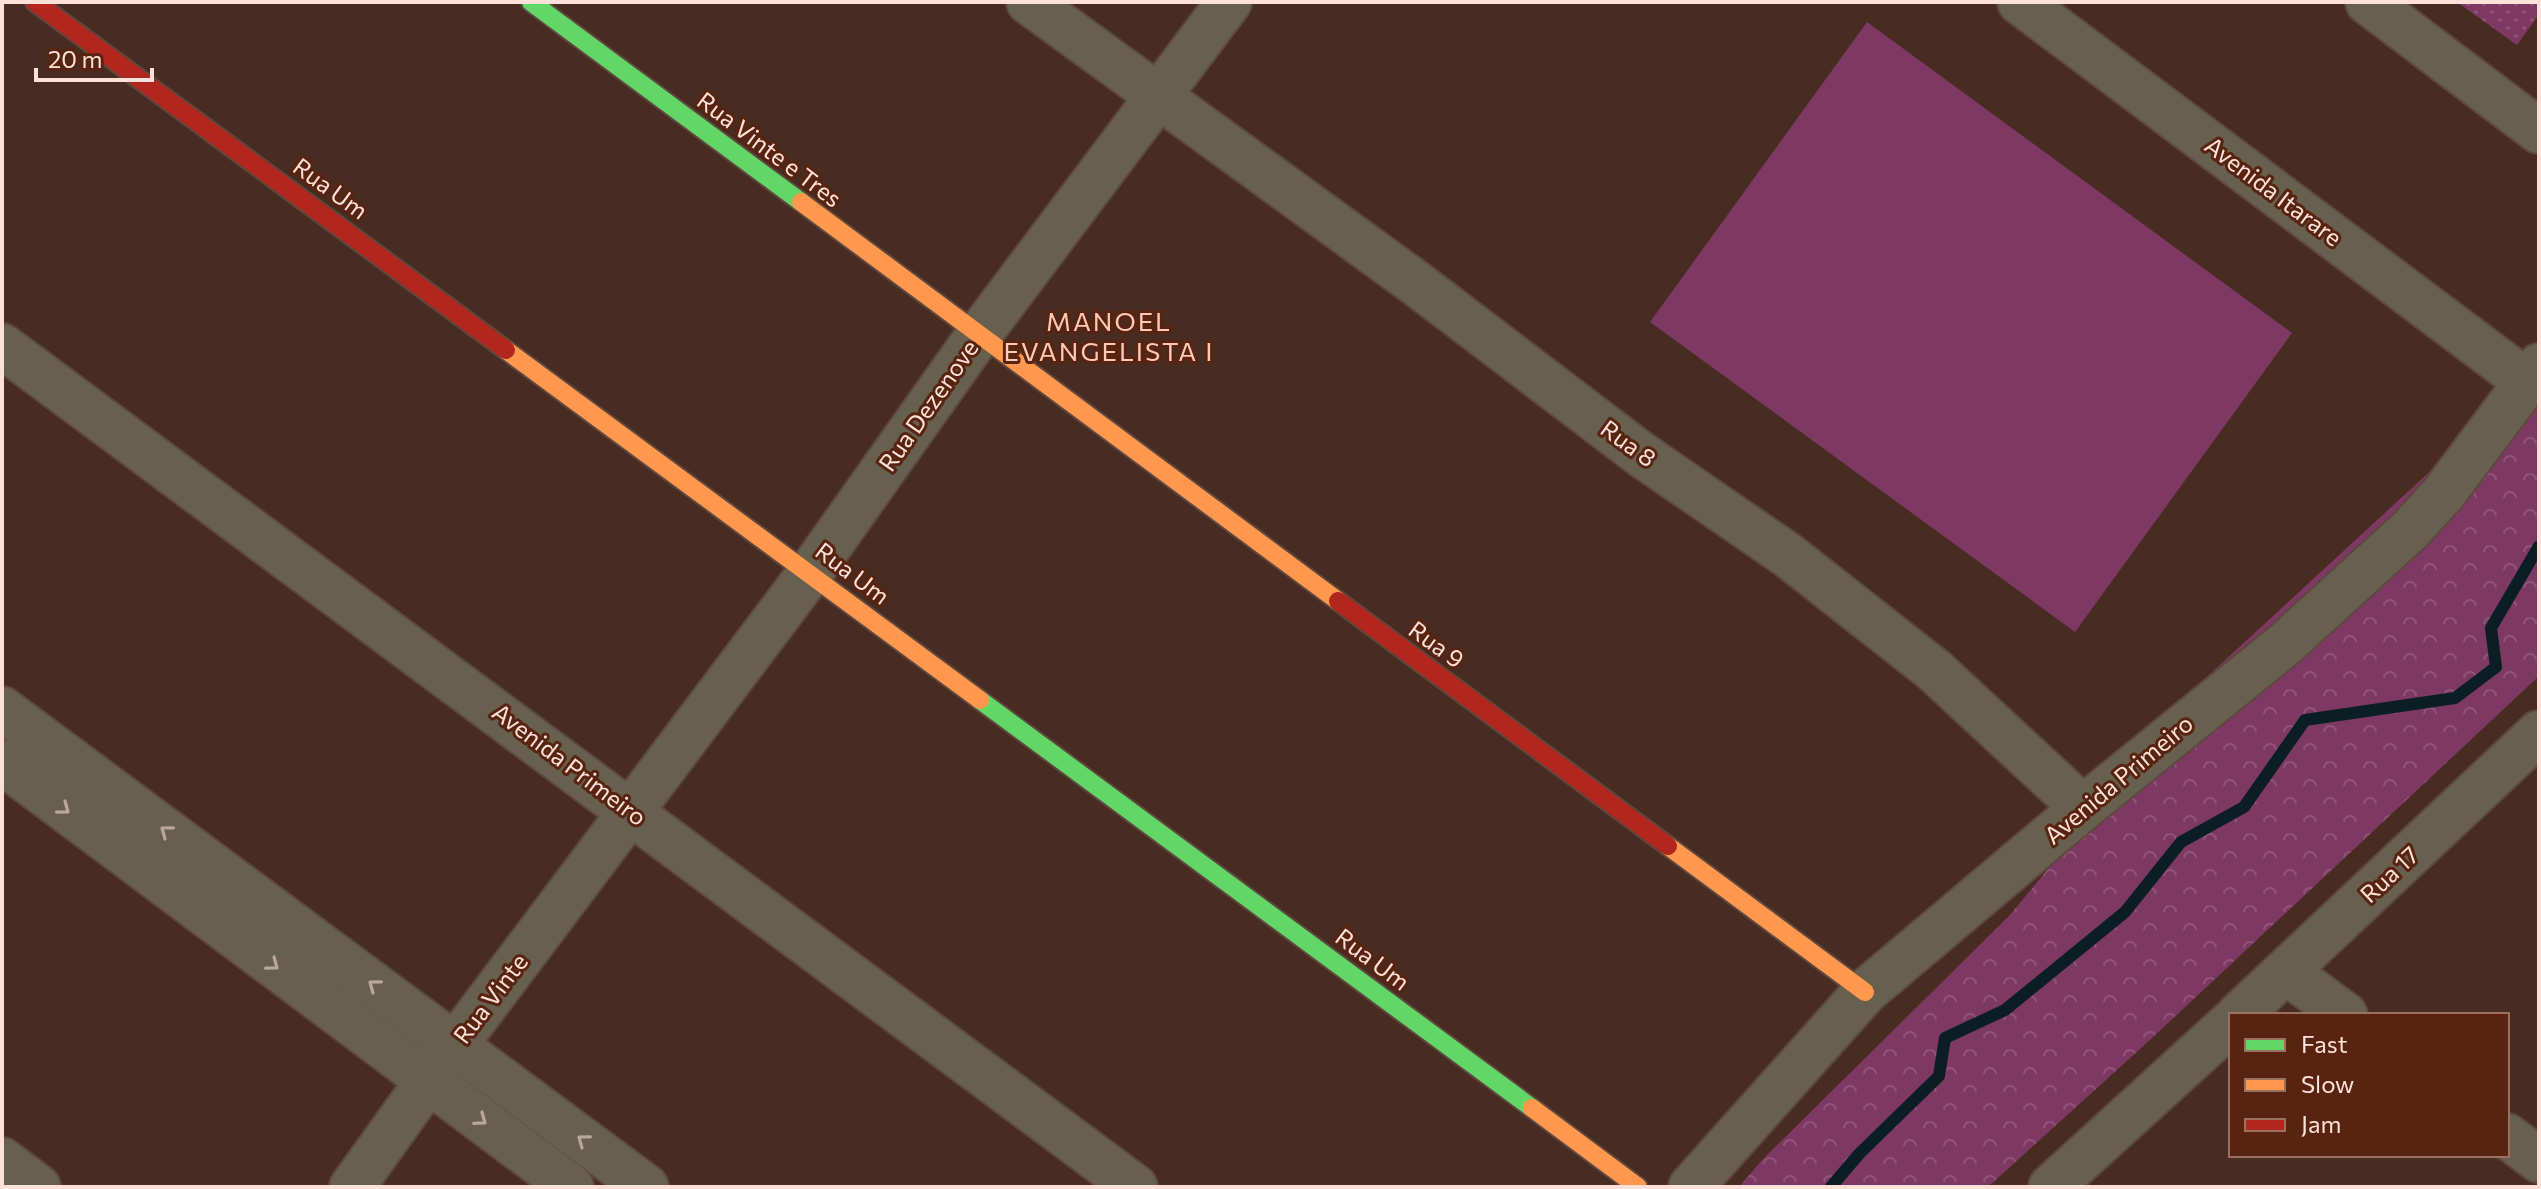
<svg xmlns="http://www.w3.org/2000/svg" width="2541" height="1189" font-family="Commissioner,sans-serif">
	<defs>
		<pattern id="grass-dots" width="8" height="8" patternUnits="userSpaceOnUse" patternTransform="scale(2)"><rect width="8" height="8" fill="#7e3864"/><path d="M2 2h.1M6 6h.1" fill="none" stroke="#915479" stroke-width="1.8" stroke-linecap="round"/></pattern>
		<pattern id="forest-crowns" width="20" height="18" patternUnits="userSpaceOnUse" patternTransform="scale(2)"><rect width="20" height="18" fill="#7e3864"/><path d="M2 6a3 3 0 1 1 6 0M12 15a3 3 0 1 1 6 0" fill="none" stroke="#915479"/></pattern>
	</defs>
	<rect width="100%" height="100%" fill="#482c21"/>
	<path fill="url(#grass-dots)" d="M2457,2H2539V14L2517,45Z"/>
	<path fill="url(#forest-crowns)" d="M2527,382L2539,391V676L2151,1039L1988,1187H1739L1762,1160L2009,916L2210,674Z"/>
	<path fill="#7e3864" d="M1867,22L2292,333L2075,632L1650,322Z"/>
	<g fill="none" stroke-linecap="round" stroke-linejoin="round">
		<path stroke="#0b1e24" stroke-width="12" d="M1831,1187L1859,1154L1939,1076L1945,1038L2005,1010L2125,912L2181,842L2244,807L2305,720L2455,698L2496,667L2491,628L2539,546"/>
		<g stroke="#5e473e" stroke-width="48">
			<g id="street">
				<path d="M1029,2L1417,284L1642,455L1789,556L1934,670L2083,808"/>
				<path d="M2020,2L2527,382"/>
				<path d="M2368,2L2539,131"/>
				<path d="M2,346L1135,1187"/>
				<path d="M2,709L646,1187"/>
				<path d="M2,762L571,1187"/>
				<path d="M2287,972L2345,1015"/>
				<path d="M2239,1015L2539,733"/>
				<path d="M2507,1136L2539,1160"/>
				<path d="M2,1160L38,1187"/>
				<path d="M352,1187L428,1081L810,573L978,336L1229,2"/>
				<path d="M1691,1187L1865,992L2083,808L2285,644L2410,530L2443,494L2539,366"/>
				<path d="M2051,1187L2231,1023"/>
			</g>
		</g>
		<g stroke="#5e473e" stroke-width="22">
			<g id="fast">
				<path d="M531,2L801,202"/>
				<path d="M980,700L1532,1108"/>
			</g>
		</g>
		<g stroke="#5e473e" stroke-width="22">
			<g id="slow">
				<path d="M801,202L1338,601"/>
				<path d="M506,350L980,700"/>
				<path d="M1668,846L1865,992"/>
				<path d="M1532,1108L1638,1187"/>
			</g>
		</g>
		<g stroke="#5e473e" stroke-width="22">
			<g id="jam">
				<path d="M35,2L506,350"/>
				<path d="M1338,601L1668,846"/>
			</g>
		</g>
		<use href="#street" stroke="#67604e" stroke-width="44"/>
		<use href="#fast" stroke="#63d668" stroke-width="18"/>
		<use href="#slow" stroke="#ff974d" stroke-width="18"/>
		<use href="#jam" stroke="#b3261e" stroke-width="18"/>
	</g>
	<defs><path id="oneway-chevron" d="M-2-3.5L2.5 0L-2 3.5" fill="none" stroke-width="1.6" stroke-linecap="round" stroke-linejoin="round" transform="scale(2)"/></defs>
	<g stroke="#baa79a">
		<use href="#oneway-chevron" transform="translate(64 809) rotate(37)"/>
		<use href="#oneway-chevron" transform="translate(166 831) rotate(-143)"/>
		<use href="#oneway-chevron" transform="translate(273 965) rotate(37)"/>
		<use href="#oneway-chevron" transform="translate(374 985) rotate(-143)"/>
		<use href="#oneway-chevron" transform="translate(481 1120) rotate(36)"/>
		<use href="#oneway-chevron" transform="translate(583 1140) rotate(-143)"/>
	</g>
	<g text-anchor="middle" stroke-width="6" stroke-linejoin="round" paint-order="stroke">
		<g font-size="24" fill="#fde1d8" stroke="#582411">
			<text transform="translate(769 150) rotate(37)" y="8">Rua Vinte e Tres</text>
			<text transform="translate(330 189) rotate(36)" y="8">Rua Um</text>
			<text transform="translate(2273 192) rotate(37)" y="8">Avenida Itarare</text>
			<text transform="translate(929 406) rotate(-55)" y="8">Rua Dezenove</text>
			<text transform="translate(1628 444) rotate(36)" y="8">Rua 8</text>
			<text transform="translate(852 574) rotate(37)" y="8">Rua Um</text>
			<text transform="translate(1436 645) rotate(36)" y="8">Rua 9</text>
			<text transform="translate(569 765) rotate(37)" y="8">Avenida Primeiro</text>
			<text transform="translate(2119 780) rotate(-40)" y="8">Avenida Primeiro</text>
			<text transform="translate(2390 875) rotate(-43)" y="8">Rua 17</text>
			<text transform="translate(1372 960) rotate(37)" y="8">Rua Um</text>
			<text transform="translate(491 999) rotate(-53)" y="8">Rua Vinte</text>
		</g>
		<g font-size="26" letter-spacing="2" fill="#fdc9b6" stroke="#582411">
			<text x="1109" y="331">MANOEL<tspan x="1109" dy="30">EVANGELISTA I</tspan></text>
		</g>
	</g>
	<rect width="2541" height="1189" fill="none" stroke="#fde1d8" stroke-width="8"/>
	<rect x="2229" y="1013" width="280" height="144" fill="#582411" stroke="#9a7061" stroke-width="2"/>
	<rect x="2245" y="1039" width="40" height="12" fill="#63d668" stroke="#9a7061" stroke-width="2"/>
	<text x="2301" y="1053" font-size="24" fill="#fde1d8">Fast</text>
	<rect x="2245" y="1079" width="40" height="12" fill="#ff974d" stroke="#9a7061" stroke-width="2"/>
	<text x="2301" y="1093" font-size="24" fill="#fde1d8">Slow</text>
	<rect x="2245" y="1119" width="40" height="12" fill="#b3261e" stroke="#9a7061" stroke-width="2"/>
	<text x="2301" y="1133" font-size="24" fill="#fde1d8">Jam</text>
	<path d="M36 68v12h116v-12" fill="none" stroke="#fde1d8" stroke-width="4"/>
	<text x="48" y="68" font-size="24" fill="#fde1d8" stroke="#582411" stroke-width="6" paint-order="stroke">20 m</text>
</svg>
